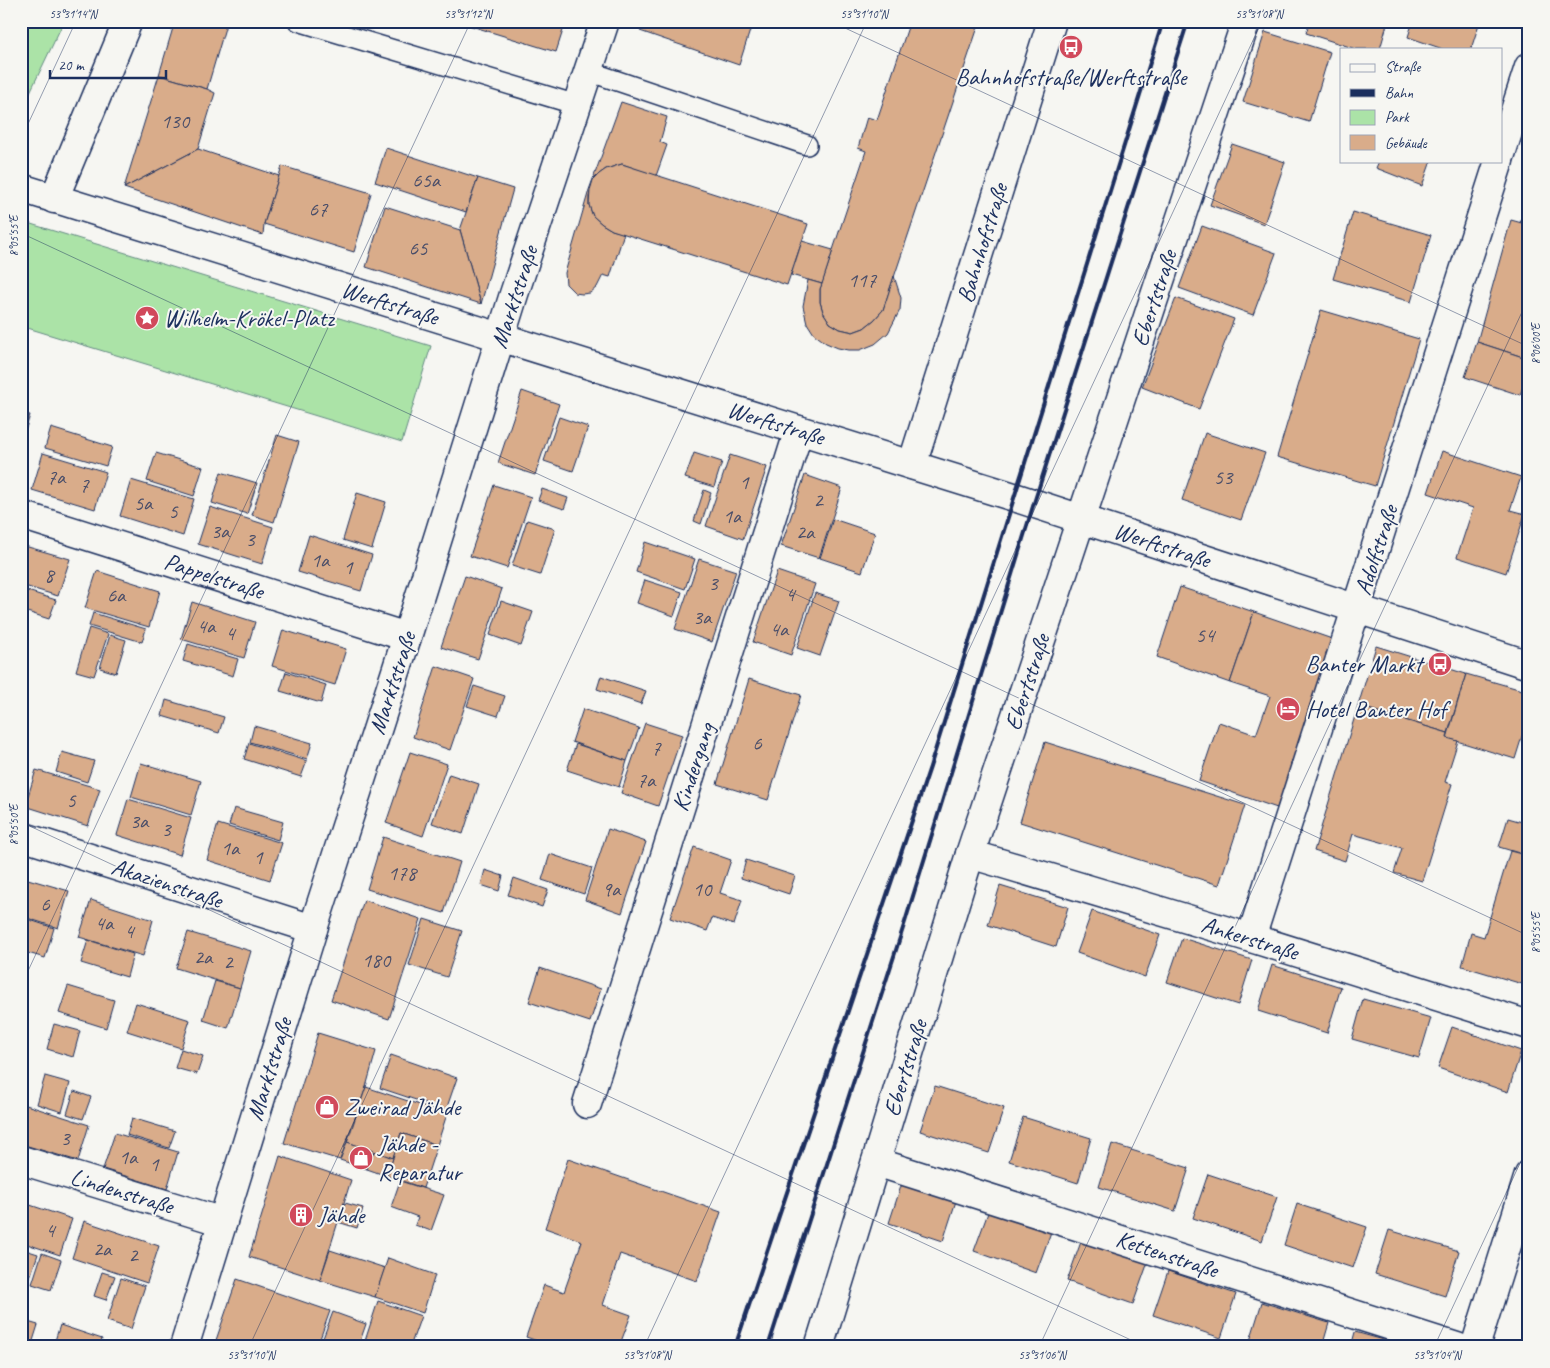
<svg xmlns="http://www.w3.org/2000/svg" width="1550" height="1368" font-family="Caveat,sans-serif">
	<rect width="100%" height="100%" fill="#f6f6f2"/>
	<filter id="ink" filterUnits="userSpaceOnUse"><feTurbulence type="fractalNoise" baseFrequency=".02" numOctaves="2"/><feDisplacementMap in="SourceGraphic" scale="10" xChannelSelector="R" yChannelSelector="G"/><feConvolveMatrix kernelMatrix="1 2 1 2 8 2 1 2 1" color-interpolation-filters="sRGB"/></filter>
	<g filter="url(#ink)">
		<g fill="#abe3a7" stroke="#638982">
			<path d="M21,21H64L21,111Z"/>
			<path d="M21,221L431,346L402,442L21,326Z"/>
		</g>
		<g fill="#d9ac8a" stroke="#1b2f5e">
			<path d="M175,21H227L207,89L159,75Z"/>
			<path d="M455,21H566L556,52Z"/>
			<path d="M643,21H753L739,65L640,31Z"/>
			<path d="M910,21H980L883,310L874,320L864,328L853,332L840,329L830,323L823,312L820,302V289L866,151L858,148L867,117L877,120Z"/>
			<path d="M1310,21H1388L1380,49H1356L1306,33Z"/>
			<path d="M1413,21H1480L1471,49H1443L1408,37Z"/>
			<path d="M1265,32L1330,52L1309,122L1243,102Z"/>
			<path d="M159,75L207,89L215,93L198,149L124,188Z"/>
			<path d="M621,102L667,117L660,142L667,145L656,176L622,164L606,169L599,174L593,180L589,197V205L593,216L602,224L612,230L624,233L610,277L603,275L597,287L590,293L582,294L575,293L566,284L565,273L589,190Z"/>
			<path d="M1232,144L1285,162L1264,224L1210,205Z"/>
			<path d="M386,148L478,178L466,212L375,182Z"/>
			<path d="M198,149L279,176L264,224L263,235L124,188Z"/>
			<path d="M1379,161H1431L1422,186L1376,168Z"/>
			<path d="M622,164L808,224L787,285L612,230L602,224L593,216L589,205L590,190L593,180L599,174L606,169Z"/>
			<path d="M282,166L371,193L354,252L264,224Z"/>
			<path d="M478,178L513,189L481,304L460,230Z"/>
			<path d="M1529,192V225L1520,223Z"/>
			<path d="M385,206L460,230L481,304L366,267Z"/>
			<path d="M1353,212L1431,235L1411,302L1333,279Z"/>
			<path d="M1511,220L1529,225V359L1477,342Z"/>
			<path d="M1202,226L1276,253L1253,315L1179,288Z"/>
			<path d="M802,241L833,250L822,284L791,275Z"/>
			<path d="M894,276L901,298L900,310L888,333L875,344L860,350H849L838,348L826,343L814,334L807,323L803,306L808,280L822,284L820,289V302L823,312L830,323L840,329L853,332L864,328L874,320L883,310Z"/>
			<path d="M1176,298L1234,319L1199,409L1142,387Z"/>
			<path d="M1321,310L1419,339L1375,486L1277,457Z"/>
			<path d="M1477,342L1529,359V369L1520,395L1465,377Z"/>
			<path d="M522,391L559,404L535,475L498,463Z"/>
			<path d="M21,413L30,415L23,438H21Z"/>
			<path d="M559,417L588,427L573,471L544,461Z"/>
			<path d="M51,428L112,447L106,466L45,448Z"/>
			<path d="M1205,433L1265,453L1241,520L1182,500Z"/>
			<path d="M277,435L299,442L274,522L252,515Z"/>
			<path d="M1442,451L1521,477L1510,510L1525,514L1506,573L1457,557L1473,508L1428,493Z"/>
			<path d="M43,453L106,472L95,509L32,490Z"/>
			<path d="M156,453L203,467L194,496L147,481Z"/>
			<path d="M694,453L722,462L714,487L685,478Z"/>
			<path d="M730,455L767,467L743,539L706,526Z"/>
			<path d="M221,472L257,483L247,514L212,503Z"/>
			<path d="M805,475L842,488L819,558L781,546Z"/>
			<path d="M131,480L194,499L183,536L120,516Z"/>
			<path d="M494,485L531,497L507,568L470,556Z"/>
			<path d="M542,489L568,498L564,509L538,500Z"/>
			<path d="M704,490L711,493L701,524L694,521Z"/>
			<path d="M357,493L386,502L372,549L343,540Z"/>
			<path d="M210,507L273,527L262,564L198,544Z"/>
			<path d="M833,519L875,533L862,572L820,558Z"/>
			<path d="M527,520L555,529L540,575L512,566Z"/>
			<path d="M309,535L372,555L361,591L298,572Z"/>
			<path d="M645,542L695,559L685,589L636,572Z"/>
			<path d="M21,545L70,559L58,596L21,585Z"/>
			<path d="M699,559L736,571L712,642L675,629Z"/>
			<path d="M97,571L160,591L149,627L85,608Z"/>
			<path d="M777,571L815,584L791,655L753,642Z"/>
			<path d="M465,576L502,589L478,659L441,647Z"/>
			<path d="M645,580L682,592L674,616L637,603Z"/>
			<path d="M1180,587L1254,612L1230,683L1157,657Z"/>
			<path d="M21,589L56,600L49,619L21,610Z"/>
			<path d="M815,593L839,601L820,656L797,648Z"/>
			<path d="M501,601L533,612L521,646L490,635Z"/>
			<path d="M192,602L255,622L244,658L181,639Z"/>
			<path d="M1254,612L1335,640L1277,808L1199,781L1219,722L1256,735L1270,696L1230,683Z"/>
			<path d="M93,613L146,629L142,642L89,626Z"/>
			<path d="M89,628L108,634L94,676L76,671Z"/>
			<path d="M283,630L346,649L335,685L272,666Z"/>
			<path d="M110,635L126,640L116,673L100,668Z"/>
			<path d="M188,644L238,659L233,676L183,661Z"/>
			<path d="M1376,646L1466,674L1448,733L1358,706Z"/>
			<path d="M436,666L474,679L450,750L413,737Z"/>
			<path d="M286,672L326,685L321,703L280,691Z"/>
			<path d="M1466,674L1529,692V714L1515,759L1447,738Z"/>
			<path d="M601,676L646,691L641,704L597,689Z"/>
			<path d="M749,679L801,695L768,800L717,784Z"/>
			<path d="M474,686L505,696L498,716L467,706Z"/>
			<path d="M166,700L224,717L219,733L162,716Z"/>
			<path d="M1358,706L1448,733L1447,738L1458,741L1445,782L1452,784L1422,881L1394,873L1402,848L1353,834L1345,861L1314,851Z"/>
			<path d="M583,709L639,728L627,761L572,742Z"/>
			<path d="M645,723L682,735L658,806L621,793Z"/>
			<path d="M254,726L312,743L307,759L250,742Z"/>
			<path d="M1045,742L1245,805L1219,885L1020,822Z"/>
			<path d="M249,743L307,761L301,777L244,759Z"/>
			<path d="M576,744L627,761L619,787L567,770Z"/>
			<path d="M62,752L94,761L87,782L56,772Z"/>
			<path d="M410,752L447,764L423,836L386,823Z"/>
			<path d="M141,763L201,781L191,815L131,797Z"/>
			<path d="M36,770L100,789L88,826L25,806Z"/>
			<path d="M449,774L479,784L463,834L432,823Z"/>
			<path d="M128,799L191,818L180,855L117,835Z"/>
			<path d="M234,808L283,822L278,840L229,825Z"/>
			<path d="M1508,818L1529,824V856L1499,847Z"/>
			<path d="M218,824L282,843L270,880L207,860Z"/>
			<path d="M608,829L646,842L622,913L585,900Z"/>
			<path d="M383,837L460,862L444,913L367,889Z"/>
			<path d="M694,847L731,860L720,893L742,900L734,925L712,918L707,931L670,918Z"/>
			<path d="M1510,851L1529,856V986L1462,966L1471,933L1484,937Z"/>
			<path d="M550,854L592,868L584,894L542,880Z"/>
			<path d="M746,860L795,876L789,894L741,878Z"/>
			<path d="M485,870L503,876L499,891L481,885Z"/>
			<path d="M21,877L69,891L58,928L21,916Z"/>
			<path d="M514,878L548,890L542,907L508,895Z"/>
			<path d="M1000,886L1068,907L1056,947L988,925Z"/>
			<path d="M91,900L153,920L143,956L79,937Z"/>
			<path d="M364,900L421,919L389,1019L331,1000Z"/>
			<path d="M1092,911L1160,935L1145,977L1077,953Z"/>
			<path d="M21,917L54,928L45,958L21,951Z"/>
			<path d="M424,919L462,931L447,977L409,965Z"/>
			<path d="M188,932L251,951L240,988L176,968Z"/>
			<path d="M1182,938L1252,960L1238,1005L1167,982Z"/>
			<path d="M88,940L133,954L127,977L81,963Z"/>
			<path d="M1272,965L1341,987L1327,1033L1258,1011Z"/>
			<path d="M540,968L601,989L590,1022L529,1002Z"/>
			<path d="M215,981L240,988L228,1028L203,1020Z"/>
			<path d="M68,986L114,1000L106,1028L59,1013Z"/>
			<path d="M1363,999L1431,1018L1419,1058L1352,1039Z"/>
			<path d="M136,1003L190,1020L181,1048L127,1031Z"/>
			<path d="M54,1024L80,1031L73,1057L47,1049Z"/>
			<path d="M1452,1027L1521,1051L1508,1092L1438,1068Z"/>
			<path d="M318,1033L376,1051L366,1087L340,1160L284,1143Z"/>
			<path d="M181,1049L203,1056L197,1074L175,1068Z"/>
			<path d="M391,1055L457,1078L446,1110L380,1088Z"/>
			<path d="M45,1076L70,1083L62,1112L37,1104Z"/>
			<path d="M935,1086L1004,1108L989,1153L920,1131Z"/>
			<path d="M366,1087L447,1114L437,1145L401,1133L393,1158L347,1142Z"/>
			<path d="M74,1091L91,1097L83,1119L67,1114Z"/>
			<path d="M26,1105L89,1125L78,1161L21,1144V1120Z"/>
			<path d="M1023,1117L1091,1138L1078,1183L1009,1161Z"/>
			<path d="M132,1118L175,1131L169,1148L127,1135Z"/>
			<path d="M115,1133L178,1152L167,1189L103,1169Z"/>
			<path d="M401,1133L437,1145L423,1188L387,1176Z"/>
			<path d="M347,1142L374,1151L367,1169L340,1160Z"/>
			<path d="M1112,1144L1189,1168L1175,1211L1099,1187Z"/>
			<path d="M374,1151L393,1158L387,1176L367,1169Z"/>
			<path d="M280,1156L351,1180L320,1280L249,1257Z"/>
			<path d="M568,1159L721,1212L697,1281L620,1254L603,1305L631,1315L619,1347H542L543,1343L526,1337L544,1285L564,1292L582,1241L545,1228Z"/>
			<path d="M1208,1174L1277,1197L1262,1241L1193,1218Z"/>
			<path d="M903,1180L957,1198L943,1241L889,1223Z"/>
			<path d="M400,1181L444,1195L431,1231L415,1225L418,1217L391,1207Z"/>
			<path d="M21,1202L72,1219L60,1255L21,1242Z"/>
			<path d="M345,1203L363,1208L357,1228L338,1222Z"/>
			<path d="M1297,1204L1367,1227L1353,1268L1284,1245Z"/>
			<path d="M989,1210L1051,1232L1036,1273L974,1251Z"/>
			<path d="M84,1221L159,1246L147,1283L72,1258Z"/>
			<path d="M1389,1230L1459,1251L1445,1296L1375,1274Z"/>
			<path d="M1082,1239L1148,1262L1133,1304L1067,1281Z"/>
			<path d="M22,1249L38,1254L24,1295L21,1294Z"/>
			<path d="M330,1250L385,1268L375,1297L320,1280Z"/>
			<path d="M42,1253L61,1260L51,1290L32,1284Z"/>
			<path d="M388,1258L435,1275L423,1313L375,1297Z"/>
			<path d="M1168,1271L1236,1294L1221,1338L1153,1315Z"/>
			<path d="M102,1272L115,1276L106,1300L94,1296Z"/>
			<path d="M121,1278L145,1286L131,1329L107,1321Z"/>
			<path d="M237,1279L330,1311L317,1347L214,1346Z"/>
			<path d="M378,1301L421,1316L410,1347H363Z"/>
			<path d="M1262,1302L1329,1323L1322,1347H1257L1249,1344Z"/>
			<path d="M333,1312L366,1324L358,1347L320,1346Z"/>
			<path d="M21,1320L38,1325L31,1347L21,1343Z"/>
			<path d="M60,1325L102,1339L100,1347H53Z"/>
			<path d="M1355,1332L1409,1347H1351Z"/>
		</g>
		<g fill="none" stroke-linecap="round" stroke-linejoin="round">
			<g stroke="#1b2f5e" stroke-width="22">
				<g id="service">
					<path d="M298,21L577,105"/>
					<path d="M588,71L807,145"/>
				</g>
			</g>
			<g stroke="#1b2f5e" stroke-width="31">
				<g id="minor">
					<path d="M1501,154L1529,67"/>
					<path d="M21,188L1014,497L1529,665"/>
					<path d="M54,199L128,21"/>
					<path d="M912,465L1052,21"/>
					<path d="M21,515L407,637"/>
					<path d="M21,836L313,929"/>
					<path d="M970,854L1251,938L1529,1025"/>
					<path d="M1251,938L1499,161"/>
					<path d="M587,1104L799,430"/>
					<path d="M21,1160L223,1222"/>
					<path d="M876,1162L1457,1347"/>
					<path d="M184,1347L313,929L407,637L514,294L605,21"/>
					<path d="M819,1347L970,854L1246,21"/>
					<path d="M1475,1347L1529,1175"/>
				</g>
			</g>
			<use href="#service" stroke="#f6f6f2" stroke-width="19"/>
			<use href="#minor" stroke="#f6f6f2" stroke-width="28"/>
			<g stroke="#1b2f5e" stroke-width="4">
				<path d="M735,1347L930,767L1163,21"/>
				<path d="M768,1347L905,922L1034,503L1188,21"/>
			</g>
		</g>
	</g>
	<path fill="none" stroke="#1b2f5e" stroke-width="1" stroke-opacity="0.45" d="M830,21L1529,347M21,139L76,21M21,233L1529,936M21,822L1146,1347M21,986L471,21M249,1347L867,21M644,1347L1262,21M1039,1347L1529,297M1434,1347L1529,1144"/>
	<defs>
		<g id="bus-disc" transform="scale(1.25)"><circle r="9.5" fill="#d1495b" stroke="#f6f6f2"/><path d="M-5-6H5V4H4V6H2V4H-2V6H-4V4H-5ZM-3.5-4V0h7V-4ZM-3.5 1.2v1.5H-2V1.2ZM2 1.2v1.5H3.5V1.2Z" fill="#fff"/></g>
		<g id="sight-disc" transform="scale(1.25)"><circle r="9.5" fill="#d1495b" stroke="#f6f6f2"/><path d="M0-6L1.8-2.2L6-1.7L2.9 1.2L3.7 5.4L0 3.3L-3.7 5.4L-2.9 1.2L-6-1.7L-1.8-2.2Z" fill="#fff"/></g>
		<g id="hotel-disc" transform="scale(1.25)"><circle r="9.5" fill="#d1495b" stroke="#f6f6f2"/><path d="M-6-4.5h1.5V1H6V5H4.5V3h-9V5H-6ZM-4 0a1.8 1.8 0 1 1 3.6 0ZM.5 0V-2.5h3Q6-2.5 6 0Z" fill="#fff"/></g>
		<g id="shop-disc" transform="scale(1.25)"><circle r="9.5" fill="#d1495b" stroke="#f6f6f2"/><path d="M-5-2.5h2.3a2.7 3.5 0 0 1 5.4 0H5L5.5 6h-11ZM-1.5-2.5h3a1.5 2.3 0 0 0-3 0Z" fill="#fff"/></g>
		<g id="building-disc" transform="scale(1.25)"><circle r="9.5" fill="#d1495b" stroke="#f6f6f2"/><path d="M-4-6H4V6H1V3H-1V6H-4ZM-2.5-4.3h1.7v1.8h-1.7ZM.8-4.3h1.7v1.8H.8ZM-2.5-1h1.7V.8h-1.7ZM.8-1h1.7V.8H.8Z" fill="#fff"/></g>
	</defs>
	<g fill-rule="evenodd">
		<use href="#bus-disc" x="1071" y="47"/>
		<use href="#sight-disc" x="147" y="318"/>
		<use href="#bus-disc" x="1440" y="664"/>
		<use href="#hotel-disc" x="1288" y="709"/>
		<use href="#shop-disc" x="327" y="1107"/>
		<use href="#shop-disc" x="361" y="1158"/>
		<use href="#building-disc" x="301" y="1215"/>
	</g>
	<g text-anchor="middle" stroke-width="4" stroke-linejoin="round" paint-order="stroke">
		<g font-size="21" fill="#4a4e69">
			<text x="175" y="128">130</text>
			<text x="426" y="187">65a</text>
			<text x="318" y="216">67</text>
			<text x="418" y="255">65</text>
			<text x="862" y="287">117</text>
			<text x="56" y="484">7a</text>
			<text x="1223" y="484">53</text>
			<text x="744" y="489">1</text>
			<text x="84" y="492">7</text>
			<text x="818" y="507">2</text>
			<text x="143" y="510">5a</text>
			<text x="173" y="518">5</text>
			<text x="732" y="523">1a</text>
			<text x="220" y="538">3a</text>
			<text x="805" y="539">2a</text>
			<text x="250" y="546">3</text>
			<text x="320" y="567">1a</text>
			<text x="348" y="574">1</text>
			<text x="49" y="582">8</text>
			<text x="713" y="590">3</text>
			<text x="790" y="601">4</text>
			<text x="116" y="602">6a</text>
			<text x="702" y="624">3a</text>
			<text x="206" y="633">4a</text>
			<text x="779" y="636">4a</text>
			<text x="230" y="640">4</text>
			<text x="1205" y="642">54</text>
			<text x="757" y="750">6</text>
			<text x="656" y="755">7</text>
			<text x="646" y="787">7a</text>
			<text x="71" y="807">5</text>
			<text x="139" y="828">3a</text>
			<text x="166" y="836">3</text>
			<text x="230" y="855">1a</text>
			<text x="258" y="864">1</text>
			<text x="402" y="880">178</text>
			<text x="611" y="896">9a</text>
			<text x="702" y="896">10</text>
			<text x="45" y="911">6</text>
			<text x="104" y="930">4a</text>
			<text x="129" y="938">4</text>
			<text x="203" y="964">2a</text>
			<text x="376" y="967">180</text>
			<text x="228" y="969">2</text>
			<text x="65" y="1145">3</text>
			<text x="128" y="1164">1a</text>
			<text x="154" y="1171">1</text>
			<text x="50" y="1237">4</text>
			<text x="102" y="1256">2a</text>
			<text x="133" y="1262">2</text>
		</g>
		<g font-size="24" fill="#1b2f5e" stroke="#f6f6f2" text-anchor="start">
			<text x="1071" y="85" text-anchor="middle">Bahnhofstraße/Werftstraße</text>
			<text x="164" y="326">Wilhelm-Krökel-Platz</text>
			<text x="1422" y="672" text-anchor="end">Banter Markt</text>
			<text x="1306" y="717">Hotel Banter Hof</text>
			<text x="344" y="1115">Zweirad Jähde</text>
			<text x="378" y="1152">Jähde -<tspan x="378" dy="28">Reparatur</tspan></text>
			<text x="318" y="1223">Jähde</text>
		</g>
		<g font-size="24" fill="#1b2f5e" stroke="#f6f6f2">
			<text transform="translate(982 243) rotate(-73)" y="8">Bahnhofstraße</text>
			<text transform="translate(514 297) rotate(-72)" y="8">Marktstraße</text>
			<text transform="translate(1154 298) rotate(-72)" y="8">Ebertstraße</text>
			<text transform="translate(390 303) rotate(17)" y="8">Werftstraße</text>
			<text transform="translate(776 423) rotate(17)" y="8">Werftstraße</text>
			<text transform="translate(1162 545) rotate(18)" y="8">Werftstraße</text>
			<text transform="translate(1376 550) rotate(-72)" y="8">Adolfstraße</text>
			<text transform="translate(214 576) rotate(18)" y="8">Pappelstraße</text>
			<text transform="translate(1027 682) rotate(-72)" y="8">Ebertstraße</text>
			<text transform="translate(392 683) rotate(-72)" y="8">Marktstraße</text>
			<text transform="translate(693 767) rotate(-72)" y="8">Kindergang</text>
			<text transform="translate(167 883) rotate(18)" y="8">Akazienstraße</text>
			<text transform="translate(1250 938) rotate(17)" y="8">Ankerstraße</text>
			<text transform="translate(905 1068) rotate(-73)" y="8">Ebertstraße</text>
			<text transform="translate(269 1069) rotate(-73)" y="8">Marktstraße</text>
			<text transform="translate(122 1191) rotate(17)" y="8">Lindenstraße</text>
			<text transform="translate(1167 1254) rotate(18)" y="8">Kettenstraße</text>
		</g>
	</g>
	<rect width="1550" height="1368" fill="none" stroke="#f6f6f2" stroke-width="55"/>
	<rect x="1340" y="48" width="162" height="115" fill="#f6f6f2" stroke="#9ea6b7"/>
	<rect x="1350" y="64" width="25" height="8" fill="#f6f6f2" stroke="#9ea6b7"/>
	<text x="1385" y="72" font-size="15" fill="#1b2f5e">Straße</text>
	<rect x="1350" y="89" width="25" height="8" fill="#1b2f5e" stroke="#9ea6b7"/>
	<text x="1385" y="98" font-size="15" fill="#1b2f5e">Bahn</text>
	<rect x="1350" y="110" width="25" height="15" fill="#abe3a7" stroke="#9ea6b7"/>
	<text x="1385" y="122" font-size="15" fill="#1b2f5e">Park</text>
	<rect x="1350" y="135" width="25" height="15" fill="#d9ac8a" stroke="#9ea6b7"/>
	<text x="1385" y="148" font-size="15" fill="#1b2f5e">Gebäude</text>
	<path d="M50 70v8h116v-8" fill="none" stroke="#1b2f5e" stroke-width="2.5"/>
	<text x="58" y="70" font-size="15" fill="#1b2f5e" stroke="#f6f6f2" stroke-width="4" paint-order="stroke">20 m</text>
	<rect x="28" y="28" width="1494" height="1312" fill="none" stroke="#1b2f5e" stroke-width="2"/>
	<g font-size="12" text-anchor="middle" fill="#1b2f5e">
		<text x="73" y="18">53°31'14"N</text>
		<text x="468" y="18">53°31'12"N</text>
		<text x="864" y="18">53°31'10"N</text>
		<text x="1259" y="18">53°31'08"N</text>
		<text transform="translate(14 236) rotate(-90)" y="4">8°05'55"E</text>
		<text transform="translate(1536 344) rotate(-90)" y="4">8°06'00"E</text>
		<text transform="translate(14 825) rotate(-90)" y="4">8°05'50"E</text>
		<text transform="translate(1536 933) rotate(-90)" y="4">8°05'55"E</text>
		<text x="251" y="1359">53°31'10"N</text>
		<text x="647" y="1359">53°31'08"N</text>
		<text x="1042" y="1359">53°31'06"N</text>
		<text x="1437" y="1359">53°31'04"N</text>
	</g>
</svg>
